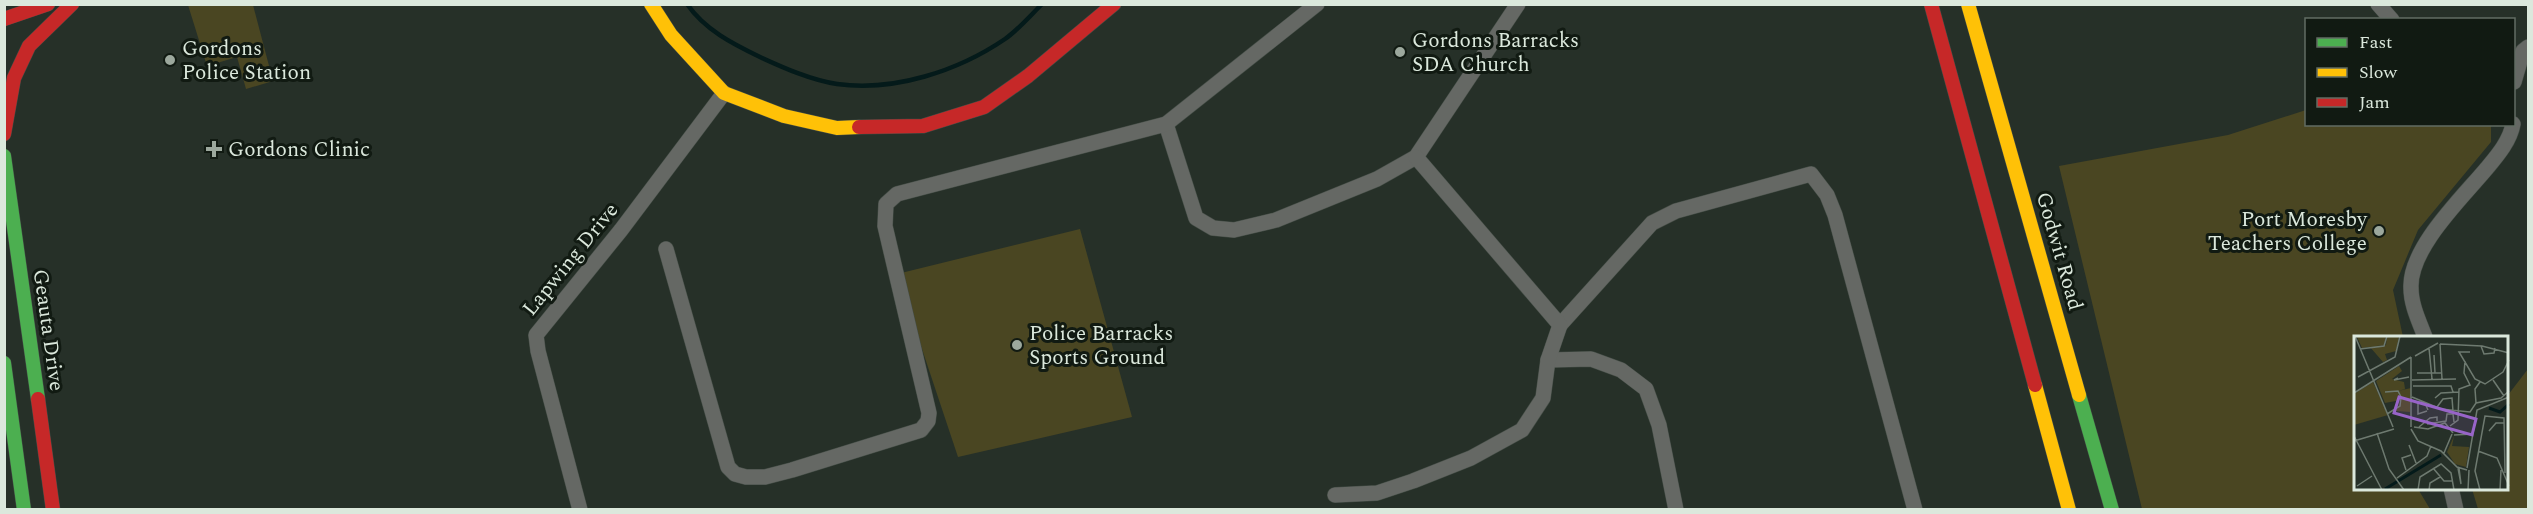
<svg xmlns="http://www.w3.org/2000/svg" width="2533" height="514" font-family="Spectral,serif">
	<rect width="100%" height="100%" fill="#263028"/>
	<g fill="#4a4622">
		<path d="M188,5H253L273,81L246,89L237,57L207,66Z"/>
		<path d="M2306,110V124L2491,125V142L2418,230L2393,290L2403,337H2356V488L2418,489L2430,509H2142L2059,166L2228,135Z"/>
		<path d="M1080,229L1132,417L958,457L897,274Z"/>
		<path d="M2528,369V509H2478L2472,489L2508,488V395Z"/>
	</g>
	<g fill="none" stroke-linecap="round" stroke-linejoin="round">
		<path stroke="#041a1a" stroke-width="4.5" d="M687,4C705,30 733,44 760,57C784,68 811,80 837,84C894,92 958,71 1005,39C1018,30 1030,16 1042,4"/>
		<g stroke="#444d46" stroke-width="16">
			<g id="street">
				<path d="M2378,4L2392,20"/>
				<path d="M2514,82L2523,51L2528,47"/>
				<path d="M1166,124L1196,218L1213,228L1234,230L1276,220L1377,179L1416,157L1518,4"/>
				<path d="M666,249L728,467L735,474L746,477H765L792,470L921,430L928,421L929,413L885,226L886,204L897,194L1166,124L1317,4"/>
				<path d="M1560,325L1652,223L1676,211L1811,174L1827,195L1835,215L1915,510"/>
				<path d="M2425,337C2419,321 2411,305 2411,288C2409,248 2463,197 2487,168C2497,156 2510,141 2513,124"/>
				<path d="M1548,360L1591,359L1621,370L1646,389L1659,425L1676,510"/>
				<path d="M2451,488L2456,510"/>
				<path d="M1335,495L1377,493L1413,481L1471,458L1522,430L1543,398L1548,360L1560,325L1416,157"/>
				<path d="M580,510L538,351L536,335L621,230L724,93"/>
			</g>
		</g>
		<g stroke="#444d46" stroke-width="15">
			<g id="fast">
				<path d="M4,156L38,399"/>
				<path d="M4,363L24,510"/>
				<path d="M2079,395L2112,510"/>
			</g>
		</g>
		<g stroke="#444d46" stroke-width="15">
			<g id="slow">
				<path d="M651,4L671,35L724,93L784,116L837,128L859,127"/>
				<path d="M1968,4L2079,395"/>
				<path d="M2035,385L2069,510"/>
			</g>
		</g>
		<g stroke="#444d46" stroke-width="15">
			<g id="jam">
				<path d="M1931,4L2035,385"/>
				<path d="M4,19L48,4"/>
				<path d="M859,127L923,126L984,107L1028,76L1114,4"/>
				<path d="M4,134L14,78L29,46L72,4"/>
				<path d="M38,399L53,510"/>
			</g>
		</g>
		<use href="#street" stroke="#656864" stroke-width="15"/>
		<use href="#fast" stroke="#4caf50" stroke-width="14"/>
		<use href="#slow" stroke="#ffc107" stroke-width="14"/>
		<use href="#jam" stroke="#c62828" stroke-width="14"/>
	</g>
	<g fill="#9ca89d" stroke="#111a12" stroke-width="2">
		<circle cx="1400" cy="52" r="6"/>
		<circle cx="170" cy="60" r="6"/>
		<path d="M211 140h6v6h6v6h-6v6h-6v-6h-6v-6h6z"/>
		<circle cx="2379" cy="231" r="6"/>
		<circle cx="1017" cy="345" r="6"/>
	</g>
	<g text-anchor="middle" stroke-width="6" stroke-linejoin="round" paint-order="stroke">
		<g font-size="21" fill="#dbe8dc" stroke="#111a12" text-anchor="start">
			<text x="1412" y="47">Gordons Barracks<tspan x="1412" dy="24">SDA Church</tspan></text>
			<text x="182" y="55">Gordons<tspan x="182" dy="24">Police Station</tspan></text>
			<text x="228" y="156">Gordons Clinic</text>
			<text x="2367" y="226" text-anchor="end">Port Moresby<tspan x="2367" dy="24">Teachers College</tspan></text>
			<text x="1029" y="340">Police Barracks<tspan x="1029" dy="24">Sports Ground</tspan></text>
		</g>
		<g font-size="21" fill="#dbe8dc" stroke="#111a12">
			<text transform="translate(2060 251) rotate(74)" y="7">Godwit Road</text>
			<text transform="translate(570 259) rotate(-51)" y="7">Lapwing Drive</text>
			<text transform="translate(49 330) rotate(82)" y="7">Geauta Drive</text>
		</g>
	</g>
	<g transform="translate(2354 336)">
		<rect width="154" height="154" fill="#263028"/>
		<path d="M32,0L30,9L8,12L3,1ZM33,0H45L42,15L31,18L33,24L29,26L16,11L32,9ZM45,30L48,35L38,43L50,46L51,53L44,55L57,52L56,76L42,75L47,64L31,67L22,45ZM19,46L34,79L0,89V58ZM100,100L98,110L115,111L112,131L101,128L93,116Z" fill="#4a4622"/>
		<path fill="none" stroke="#041a1a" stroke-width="3" d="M135,72L146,76L155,68M31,153L87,119"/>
		<path fill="none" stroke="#6e7a70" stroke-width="1.5" d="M1,0L39,91M86,8L88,43M86,8L128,10L155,17M127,10L130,18L140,17L141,12M75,12L78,43M6,13L30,10L33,0M116,16H105L121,43L131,48L149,36L155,24M80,19L81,37M61,20L84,7M63,37H87M4,41L41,21L46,0M44,42L40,44L55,41M58,44L102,43M139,44L150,60M59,50H97L99,56M31,56L44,55L47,61L46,70L33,78M0,57L57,21M58,61L87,73L116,76L122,67L147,62L155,55M81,62L87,57L105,56M122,67L121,53L126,46M83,71L89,63L98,62L99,75M73,75L64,78V66L71,67L74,74M73,88L92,85L93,78H99L100,86M96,90L104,84L105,53L116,49L110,37L111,25M57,91V21M60,91L74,93L91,87L99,97M65,91L76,82L83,81V85M57,93L64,105L87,115L103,131L113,134M135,95L142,87H150M23,97L35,133L50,154M100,99L119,98M0,100L28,154M0,105L40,93M55,109L62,127M124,115L143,122L155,150M90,117L98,98M104,131L105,132L107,148L104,132M79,132L90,145H98M113,132L123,74L155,61M52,134L48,122L57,119M43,142L73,120L77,110M3,150L18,140M64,154L66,141L87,128L97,137L100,154M75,154L76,147L86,141M114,154L115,134M126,154L121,135L131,80L150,82L151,137M146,154L147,134"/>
		<path fill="#9864c8" fill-opacity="0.15" stroke="#9864c8" stroke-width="3" d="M45,61L122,83L118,99L40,77Z"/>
		<rect width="154" height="154" fill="none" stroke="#dbe8dc" stroke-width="3"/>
	</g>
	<rect width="2533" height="514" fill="none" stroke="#dbe8dc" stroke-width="12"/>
	<rect x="2305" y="18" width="210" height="108" fill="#111a12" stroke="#626c63" stroke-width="1.5"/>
	<rect x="2317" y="38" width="30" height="9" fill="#4caf50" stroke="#626c63" stroke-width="1.5"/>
	<text x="2359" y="48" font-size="18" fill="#dbe8dc">Fast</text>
	<rect x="2317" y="68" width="30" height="9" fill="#ffc107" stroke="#626c63" stroke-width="1.5"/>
	<text x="2359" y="78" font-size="18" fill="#dbe8dc">Slow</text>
	<rect x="2317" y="98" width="30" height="9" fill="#c62828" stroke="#626c63" stroke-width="1.5"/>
	<text x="2359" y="108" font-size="18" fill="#dbe8dc">Jam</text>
</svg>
